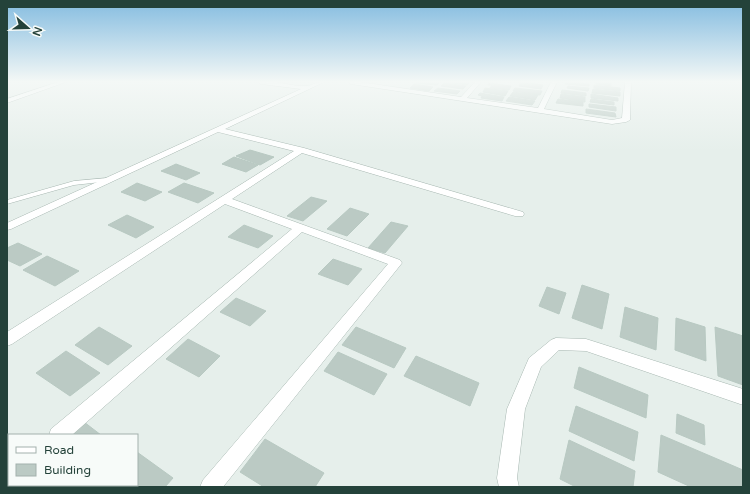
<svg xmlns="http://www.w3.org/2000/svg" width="750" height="494" font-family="'Varela Round',sans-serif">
	<rect width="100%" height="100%" fill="#e6efeb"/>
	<g fill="#bbcac4" stroke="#b8c9c2">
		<path d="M417,82H440L437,85L416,83Z"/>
		<path d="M445,82H470L467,85Z"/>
		<path d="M521,82L543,85L541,89L519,86Z"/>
		<path d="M566,82L589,84V86L565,84Z"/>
		<path d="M596,82H611V86L596,84Z"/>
		<path d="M444,83L466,86L463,89L441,86Z"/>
		<path d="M489,83L511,86L509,90L490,88L492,85H488Z"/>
		<path d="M414,84L433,87L429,91L410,88Z"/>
		<path d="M594,85L620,88V91L594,88Z"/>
		<path d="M568,86L589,88L588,91L567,88Z"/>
		<path d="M438,88L460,91L457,94L434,91Z"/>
		<path d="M485,88L508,91L505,96L483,92Z"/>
		<path d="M515,88L542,91L540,95L513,91Z"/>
		<path d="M593,89L620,92V96L592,93Z"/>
		<path d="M562,90L586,93V96L561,93Z"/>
		<path d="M513,92L538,95L535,100L510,96Z"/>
		<path d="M480,93L504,97L502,101L481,98L482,96L478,95Z"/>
		<path d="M561,94L585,97V102L560,98Z"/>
		<path d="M591,94L618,98V101L591,98Z"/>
		<path d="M509,97L535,101L532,105L506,101Z"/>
		<path d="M558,99L583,102V106L556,103Z"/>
		<path d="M591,99L614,102V105L590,102Z"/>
		<path d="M589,104L616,107V111L589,107Z"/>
		<path d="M586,109L615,113L616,117L586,113Z"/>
		<path d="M250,150L274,157L260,165L236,156Z"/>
		<path d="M234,157L258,165L246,172L222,164Z"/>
		<path d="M176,164L200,173L186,180L161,171Z"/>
		<path d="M137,183L162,192L145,201L121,192Z"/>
		<path d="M184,183L214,193L198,203L168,192Z"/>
		<path d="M311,197L327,201L303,221L287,216Z"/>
		<path d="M350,208L369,214L347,236L327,229Z"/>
		<path d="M127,215L154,227L136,238L108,225Z"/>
		<path d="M391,222L408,226L385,253L368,248Z"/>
		<path d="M244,225L273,236L258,248L228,237Z"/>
		<path d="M18,243L42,254L20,266L7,260V248Z"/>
		<path d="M47,256L79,271L55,286L23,270Z"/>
		<path d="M333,259L362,269L348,285L318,274Z"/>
		<path d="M582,285L609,294L602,329L572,318Z"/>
		<path d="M547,287L566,293L559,314L539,306Z"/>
		<path d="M236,298L266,311L250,326L220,312Z"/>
		<path d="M625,307L658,318L656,350L620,337Z"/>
		<path d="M676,318L705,327L706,361L675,350Z"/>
		<path d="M99,327L132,346L108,365L75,345Z"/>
		<path d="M356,327L406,348L394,368L342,345Z"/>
		<path d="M715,327L743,336V385L718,376Z"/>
		<path d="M188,339L220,356L199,377L166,359Z"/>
		<path d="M66,351L100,373L70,396L36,373Z"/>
		<path d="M338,352L387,374L374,395L324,371Z"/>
		<path d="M416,356L479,383L470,406L404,376Z"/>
		<path d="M579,367L648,395L646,418L574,388Z"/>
		<path d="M576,406L638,432L634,461L569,431Z"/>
		<path d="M677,414L704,425L705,445L676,433Z"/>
		<path d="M84,422L101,435H70Z"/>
		<path d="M661,435L743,470V487H691L658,472Z"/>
		<path d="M265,439L324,473L315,487H264L240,472Z"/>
		<path d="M569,440L635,471L633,487H576L560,479Z"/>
		<path d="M137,452L173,478L165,487H97L99,485H137Z"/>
	</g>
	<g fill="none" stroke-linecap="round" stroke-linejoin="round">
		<g stroke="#a8b8b2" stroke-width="1">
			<path id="lane" d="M108,178L110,179V181L74,185L7,204V200L74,181Z"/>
		</g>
		<g stroke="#a8b8b2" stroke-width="1">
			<g id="street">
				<path d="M58,82H66L7,103V99Z"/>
				<path d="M258,82C274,79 290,87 306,86C313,86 317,81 324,82L225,129L304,148L523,212L524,214L523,216H515L302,153L232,199L400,260L402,263L223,487H200L203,480L388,264L302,232L72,435H49L51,429L292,229L225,204L12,344L7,346V332L294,151L218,132L11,229L7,230V223L301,89L261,84Z"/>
				<path d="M348,82H360L461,97L475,82H481L467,98L538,108L551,82H557L544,109L612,120L622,118L625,82H631L630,120L626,122L612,124L351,84Z"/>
				<path d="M556,338L586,339L743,389V405L586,351L559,350L541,367L525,409L517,478L519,487H499L497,478L507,409L529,358L551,340Z"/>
				<path d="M7,465L9,466V485H29L30,487L7,486Z"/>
			</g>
		</g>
		<use href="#lane" fill="#fff" fill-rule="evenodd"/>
		<use href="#street" fill="#fff" fill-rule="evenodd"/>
	</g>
	<linearGradient id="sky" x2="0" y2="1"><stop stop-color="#84bce0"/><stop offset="0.54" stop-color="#f4f8f6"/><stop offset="1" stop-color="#f4f8f6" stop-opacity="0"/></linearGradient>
	<rect width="750" height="151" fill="url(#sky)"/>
	<rect width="750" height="494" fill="none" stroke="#24423a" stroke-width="16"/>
	<rect x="8" y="434" width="130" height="52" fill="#f7fbf9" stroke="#a3b1ad"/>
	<rect x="16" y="447" width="20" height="6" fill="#ffffff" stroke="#a3b1ad"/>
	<text x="44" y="454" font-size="12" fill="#24423a">Road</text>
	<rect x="16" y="464" width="20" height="12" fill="#bbcac4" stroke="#a3b1ad"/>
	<text x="44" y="474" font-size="12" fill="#24423a">Building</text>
	<g transform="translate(28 28) rotate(110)" stroke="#f7fbf9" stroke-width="3" paint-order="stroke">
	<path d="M0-3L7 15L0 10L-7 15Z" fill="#24423a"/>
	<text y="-6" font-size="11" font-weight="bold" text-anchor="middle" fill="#24423a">N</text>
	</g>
</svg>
